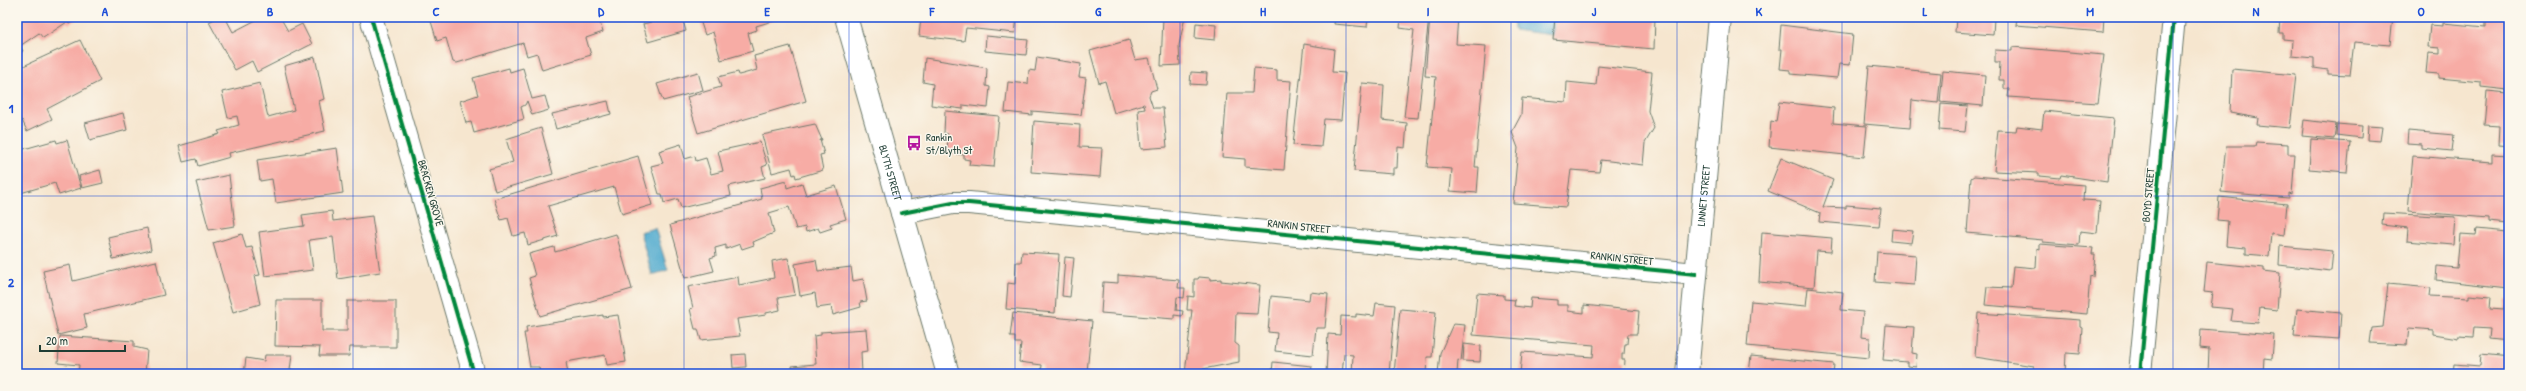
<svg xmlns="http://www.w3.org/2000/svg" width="2526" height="391" font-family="'Patrick Hand',sans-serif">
	<rect width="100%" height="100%" fill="#fbf7ec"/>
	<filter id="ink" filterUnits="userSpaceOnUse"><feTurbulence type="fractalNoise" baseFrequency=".025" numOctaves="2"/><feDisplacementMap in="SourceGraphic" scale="8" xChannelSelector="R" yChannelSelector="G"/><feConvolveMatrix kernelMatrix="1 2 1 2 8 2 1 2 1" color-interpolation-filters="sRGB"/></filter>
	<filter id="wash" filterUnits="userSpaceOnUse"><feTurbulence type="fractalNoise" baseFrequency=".012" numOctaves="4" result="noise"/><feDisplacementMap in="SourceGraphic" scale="16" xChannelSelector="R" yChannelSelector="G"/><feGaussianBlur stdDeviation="0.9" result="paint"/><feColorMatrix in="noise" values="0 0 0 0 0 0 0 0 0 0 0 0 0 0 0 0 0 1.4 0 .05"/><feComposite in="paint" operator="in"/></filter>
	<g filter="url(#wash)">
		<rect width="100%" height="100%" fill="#f6e6cf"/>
		<g fill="#52accf" stroke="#387482">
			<path d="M1513,17H1555L1553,35L1514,30Z"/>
			<path d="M655,228L668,270L652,275L640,232Z"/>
		</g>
		<g id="blocks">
			<g fill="#f7aca5">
				<path d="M17,17H80L69,24L67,22L43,38L39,33L20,46L23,51L17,55Z"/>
				<path d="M218,17H225L233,32L258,19L257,17H280L288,31L302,24L312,44L257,72L252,61L235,70L209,22Z"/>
				<path d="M434,17H598L603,32L586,38L591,55L542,70L537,53L527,56L523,43L457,63L453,62L446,38L437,41L430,18Z"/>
				<path d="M670,17H682L686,31L648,42L643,24Z"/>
				<path d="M699,17H775L776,20L756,26L757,30L748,33L753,51L721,60L713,32L705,35Z"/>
				<path d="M921,17H1017L1015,33L966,28L964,41L919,36Z"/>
				<path d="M1163,17H1185L1179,45L1180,65L1161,66Z"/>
				<path d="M1335,17H1368L1367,27L1334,24Z"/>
				<path d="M1401,17H1429L1418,118L1404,117L1414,30L1400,28Z"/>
				<path d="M1430,17H1458L1456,44L1486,46L1475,167H1479L1477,193L1450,191L1452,169L1427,167L1436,77L1425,76Z"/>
				<path d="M1555,17H1655L1654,49L1553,40Z"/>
				<path d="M1956,17L1994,18L1993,35L1955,32Z"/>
				<path d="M2017,17H2104L2103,32L2016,25Z"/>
				<path d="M2280,17H2393L2390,45L2354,42L2350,75L2328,74V70L2314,68V58L2292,56L2293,40L2283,39V33H2279Z"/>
				<path d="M2452,17H2509L2508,90L2481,87V82L2439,78V74L2426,73L2428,53L2440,54V48L2428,47L2430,25L2443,26V23L2486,27V21Z"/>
				<path d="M1196,23L1216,25L1215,40L1195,38Z"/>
				<path d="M1781,25L1853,34L1850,65L1839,64L1837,78L1790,74V70L1780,69L1782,49H1779Z"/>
				<path d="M986,36L1028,40L1026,55L985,51Z"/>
				<path d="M80,40L100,81L47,109L52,119L27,131L22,120L17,123V69Z"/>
				<path d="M1129,40L1135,60L1149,58L1157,89L1151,91L1149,96L1153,108H1163L1167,147L1141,149L1138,110L1145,109L1144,104L1114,113L1105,81L1099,83L1090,51Z"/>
				<path d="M1304,44L1334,49L1332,72L1345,73L1341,120L1324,119L1321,147L1293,145Z"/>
				<path d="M790,46L806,101L698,133L687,97L721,87L718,77L738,72L739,75L757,70L754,56Z"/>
				<path d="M2012,47L2104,55L2098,103L2008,97L2009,89H2004V80H1999L2000,62H1995V50L2012,51Z"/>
				<path d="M315,57L324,99L319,101L325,131L229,153L230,157L198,166L196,159L183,162L179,146L220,134L218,131L239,125L237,116L228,118L222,92L260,83L268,117L294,110L284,66Z"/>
				<path d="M1037,57L1081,64L1079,77L1086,78L1081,115L1032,111V115L1005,112L1008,82L1028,84L1029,70L1035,71Z"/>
				<path d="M925,58L987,68L986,86L990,87L988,108L963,105V109L931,105L933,84L923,82Z"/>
				<path d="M1598,66L1652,72L1648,111L1654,128L1645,143L1643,165L1601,160L1599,172L1571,170L1566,207L1513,203L1518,148L1512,132L1521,115L1522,98L1566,102L1567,82L1596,85Z"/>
				<path d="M1869,66L1941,73L1938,103L1912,100L1910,128L1864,124Z"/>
				<path d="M509,68L510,72L523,68L532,99L545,96L549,110L532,115L527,101L525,105L521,107L524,119L474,133L471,122L466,123L460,101L478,95L473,78Z"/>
				<path d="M1254,68L1277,70V80L1291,81L1284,170L1245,167V159L1222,157L1227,93H1252Z"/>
				<path d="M2232,69L2296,75L2290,128L2257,125L2258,118L2230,113Z"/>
				<path d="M1943,71L1985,75L1983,106L1940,102Z"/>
				<path d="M698,72L703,90L663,101L657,84Z"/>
				<path d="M1191,72L1207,73L1206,85L1190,84Z"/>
				<path d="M1362,83L1384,85L1382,120L1407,123L1405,148L1398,147L1397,168H1393V174L1354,171Z"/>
				<path d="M2487,91L2509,93V146L2498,145L2499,126L2484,125Z"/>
				<path d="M608,101L611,114L556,129L552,114Z"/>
				<path d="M1779,102L1834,108L1833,123L1867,126L1864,157L1769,147L1771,121L1776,122Z"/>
				<path d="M1941,104L1968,106L1965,132L1939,130Z"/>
				<path d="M945,111L999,116L994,167L969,165L970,160L964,159V155L947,153L948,134L944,133Z"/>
				<path d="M2044,111L2114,118L2107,182L2061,175L2060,178L2039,176V173L1994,171L1998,130L2016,131L2017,126L2042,129Z"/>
				<path d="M123,113L127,130L90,140L85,123Z"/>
				<path d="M2304,120L2336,124L2334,139L2302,136Z"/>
				<path d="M1034,121L1080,125L1079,147L1102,148L1100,177L1031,172Z"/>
				<path d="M815,124L822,140H820L824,154L820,155L823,170L796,178L795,174L793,175L791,168L772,173L762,135Z"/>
				<path d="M2337,124L2362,126L2361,138L2336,135Z"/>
				<path d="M2368,126L2382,127L2380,141L2367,140Z"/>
				<path d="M541,128L553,174L495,191L489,169L513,162L506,139Z"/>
				<path d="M2408,131L2454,135L2452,151L2421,148V144L2407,143Z"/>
				<path d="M2311,139L2350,142L2347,172L2309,169Z"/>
				<path d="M56,140L57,143L67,140L81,188L59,195L55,183L17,194V151Z"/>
				<path d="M760,142L767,165L762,167L765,178L729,186L731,196L681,208L678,199L664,203L662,194H659L651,166L663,163L659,151L681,144L685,159L695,156L696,161L706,158L711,174L723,171L718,151Z"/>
				<path d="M2256,142L2288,144V154H2295L2292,194L2289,193V198L2221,192L2226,146H2255Z"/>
				<path d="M337,148L343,193L276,203L272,179L260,181L257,160Z"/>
				<path d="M2492,154L2509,155V224L2488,222V218L2408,211L2413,156L2492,162Z"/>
				<path d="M638,156L652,205L622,214L614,187L548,206L558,236L528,245L525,233L513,236L508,218L501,220L494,199Z"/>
				<path d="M1781,158L1833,180L1823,207L1846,208V205L1881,208L1879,227L1819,222L1820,213L1768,191Z"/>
				<path d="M100,170L103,183L82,188L79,176Z"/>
				<path d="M229,175L235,226L209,230L196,182Z"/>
				<path d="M1974,176L2084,185L2083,200L2100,201L2097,233L2080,231L2079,245L2043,242V240L1967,233L1971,178Z"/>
				<path d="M786,181L787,188L802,183L806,195L836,186L846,219L830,224L832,228L820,232L818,228L806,232L805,227L796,229L789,207L769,213L774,233L753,242L754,245L742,249L740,244L726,249V245L715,248L716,256L710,258L714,271L685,278L670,225L762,199L760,188Z"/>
				<path d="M2219,197L2287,204L2284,235L2271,233L2269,256L2246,254V248L2226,246L2228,221L2217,220Z"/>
				<path d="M332,211L333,221L372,216L380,272L338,279L333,237L309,240L313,270L265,276L259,232L304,226L302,215Z"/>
				<path d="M2383,213L2455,217L2453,245L2407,241L2408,228L2382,225Z"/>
				<path d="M147,228L151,250L113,259L108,237Z"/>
				<path d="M1892,229L1913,231L1911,243L1891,241Z"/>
				<path d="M2477,229L2509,232V288L2436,280L2437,266L2457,268L2460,234L2476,235Z"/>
				<path d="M1762,232L1832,238L1831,252L1817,251L1814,287L1759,282Z"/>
				<path d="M242,234L246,248L252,247L260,275L254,276L260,304L233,312L213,243Z"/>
				<path d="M616,234L632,289L540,316L529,278L535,276L529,254L554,247L555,252Z"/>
				<path d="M2040,244L2093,248L2092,254H2095L2093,277L2090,276L2087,314L1985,305L1987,287L2011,288L2013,266L2036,268L2037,248L2040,249Z"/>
				<path d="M2280,246L2333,251L2331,271L2279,265Z"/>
				<path d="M1022,252L1059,254L1055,313L1006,309L1008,283L1015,284L1016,262H1021Z"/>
				<path d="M1877,252L1916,255L1914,285L1875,282Z"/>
				<path d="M1065,257L1074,258L1070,297L1062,296Z"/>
				<path d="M788,258L795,295L778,298L780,310L766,313V315L737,319L740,336L701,340L698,329H695L690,309L693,308L688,287L738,277L739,285L774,278L772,261Z"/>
				<path d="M816,260L818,271L851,267L853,281L863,279L867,301L860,302L861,307L833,315L831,306L817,308L815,293L800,296L795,264Z"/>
				<path d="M156,261L164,295L84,314L87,328L58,335L43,271L70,265L73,281Z"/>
				<path d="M2207,262L2264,268V271L2280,273L2277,310L2260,308L2258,323L2231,321L2233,309L2211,307L2213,293L2204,292Z"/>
				<path d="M1118,275L1179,280L1178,288H1185L1184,298L1177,297L1176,310L1183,311L1182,316L1174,315V319L1101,313L1103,282L1118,283Z"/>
				<path d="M1199,277L1210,278V280L1221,279V281L1260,285L1257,314L1236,313L1235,343L1239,346V362L1203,369L1202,374H1185L1192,310H1187L1188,296L1194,297V279H1198Z"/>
				<path d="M2388,284L2431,288L2430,296L2469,298V295L2491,297L2490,309L2504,310L2505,300L2509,301V341L2489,339L2490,329L2474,328L2473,337L2458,336V338L2434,334V330L2409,328L2407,345L2370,343L2372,328L2383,327Z"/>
				<path d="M1808,288L1843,292L1841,310L1863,312L1861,337L1870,338L1869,358L1747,346L1751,301L1806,306Z"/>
				<path d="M1310,292L1328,294L1325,328H1316L1313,355L1275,351L1277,333L1268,332L1271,296L1309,300Z"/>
				<path d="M1477,293L1504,295V299L1515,300L1514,306L1530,308L1531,298L1557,300V305H1568V311L1584,313V305L1639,311L1637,334H1628L1627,344H1625L1624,354H1622V360H1625L1624,374H1520L1522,352L1593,357L1594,345L1473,335Z"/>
				<path d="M276,300H322V331H347V301H396V347H350L349,356H319L320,347L275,346Z"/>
				<path d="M1376,303L1395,305L1389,374H1352L1353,355L1344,354L1342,374H1326L1328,334L1340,335L1341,316L1356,317V314L1374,316Z"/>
				<path d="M1400,309L1436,312L1432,357H1427L1426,374H1394Z"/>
				<path d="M2297,309L2341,313L2339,339L2294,336Z"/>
				<path d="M1013,313L1092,321L1087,372L1099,374H1041L1042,365L1019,362L1021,343H1015V337H1010Z"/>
				<path d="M1978,313L2080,320V327L2082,328L2080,354L2066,353L2065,374H2033L2034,366L1975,357Z"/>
				<path d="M603,315V317L618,315L626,362L607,365L605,355L566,362L568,374H540L539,367H530L524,333H527L526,327Z"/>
				<path d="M1453,324L1465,325L1461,361L1458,360L1457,374H1438L1440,353Z"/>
				<path d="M1886,325L1914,327L1912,353L1917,354L1916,367L1907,366V362L1883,360Z"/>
				<path d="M866,329L868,351L861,352L862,374H793L792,366L816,364L814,336L821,335V332Z"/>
				<path d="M2201,329L2274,335L2272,359L2264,358L2263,374H2208L2209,349L2200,348Z"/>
				<path d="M60,336L134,341V347L147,350L145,374H78L79,365L58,363Z"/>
				<path d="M1464,344L1481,346L1480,362L1463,361Z"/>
				<path d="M745,354L746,367L733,368L732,355Z"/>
				<path d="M2481,354L2509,357V374H2453L2454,364L2480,366Z"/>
				<path d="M265,355H292L290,370L302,371L301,374H244L246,358L264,361Z"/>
				<path d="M1751,356L1834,364L1833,374H1749Z"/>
				<path d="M1273,362L1312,366L1311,374H1266V372L1272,373Z"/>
				<path d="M324,371L350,373L349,374H324Z"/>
			</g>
		</g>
	</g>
	<g filter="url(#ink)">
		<use href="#blocks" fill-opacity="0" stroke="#6a786a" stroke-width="1"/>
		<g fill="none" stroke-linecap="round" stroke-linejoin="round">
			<g stroke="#6a786a" stroke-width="24">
				<g id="minor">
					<path d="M371,17L474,374"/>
					<path id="s1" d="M846,17L948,374"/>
					<path d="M902,213L953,203H969L1696,274"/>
					<path id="s2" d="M1687,374L1720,17"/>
					<path d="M2140,374L2174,17"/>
				</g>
			</g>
			<use href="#minor" stroke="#fff" stroke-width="22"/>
			<g stroke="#fbf7ec" stroke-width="6">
				<g id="cycleway">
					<path d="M371,17L474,374"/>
					<path d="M902,213L953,203H969L1696,274"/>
					<path d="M2140,374L2174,17"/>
				</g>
			</g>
			<use href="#cycleway" stroke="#00873e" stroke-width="4"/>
		</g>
	</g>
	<path fill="none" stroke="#1d4ed8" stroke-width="1" stroke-opacity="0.55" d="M187,17V374M353,17V374M518,17V374M684,17V374M849,17V374M1015,17V374M1180,17V374M1346,17V374M1511,17V374M1677,17V374M1842,17V374M2008,17V374M2173,17V374M2339,17V374M17,196H2509"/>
	<defs>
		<g id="bus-bare" transform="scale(1.2)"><path d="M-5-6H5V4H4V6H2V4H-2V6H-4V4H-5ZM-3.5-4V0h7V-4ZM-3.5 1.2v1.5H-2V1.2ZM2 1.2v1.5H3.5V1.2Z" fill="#b5179e" stroke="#fbf7ec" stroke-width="2.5" paint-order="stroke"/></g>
	</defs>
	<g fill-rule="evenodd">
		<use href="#bus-bare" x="914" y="143"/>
	</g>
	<g text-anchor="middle" stroke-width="3" stroke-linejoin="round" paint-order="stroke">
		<g font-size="11" fill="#1f3d34" stroke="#fbf7ec" text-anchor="start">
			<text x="926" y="141">Rankin<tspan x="926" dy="13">St/Blyth St</tspan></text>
		</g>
		<g font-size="11" fill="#1f3d34" stroke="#fbf7ec">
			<text dy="4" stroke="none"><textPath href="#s1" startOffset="162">BLYTH STREET</textPath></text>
			<text transform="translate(431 193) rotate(74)" y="4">BRACKEN GROVE</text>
			<text dy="4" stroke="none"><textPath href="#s2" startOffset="179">LINNET STREET</textPath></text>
			<text transform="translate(2148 195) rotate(-85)" y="4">BOYD STREET</text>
			<text transform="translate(1299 226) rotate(6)" y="4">RANKIN STREET</text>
			<text transform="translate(1622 258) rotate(6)" y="4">RANKIN STREET</text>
		</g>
	</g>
	<rect width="2526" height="391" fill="none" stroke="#fbf7ec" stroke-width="44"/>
	<path d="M40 345v6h85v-6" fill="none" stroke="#1f3d34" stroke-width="2"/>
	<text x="46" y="345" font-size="12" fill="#1f3d34" stroke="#fbf7ec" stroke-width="3" paint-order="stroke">20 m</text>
	<rect x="22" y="22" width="2482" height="347" fill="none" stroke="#1d4ed8" stroke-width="1.5"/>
	<g font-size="13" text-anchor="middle" font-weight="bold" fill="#1d4ed8">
		<text x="105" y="16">A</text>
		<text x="270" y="16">B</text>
		<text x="436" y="16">C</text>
		<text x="601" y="16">D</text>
		<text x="767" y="16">E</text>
		<text x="932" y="16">F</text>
		<text x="1098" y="16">G</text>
		<text x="1263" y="16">H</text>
		<text x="1428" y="16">I</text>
		<text x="1594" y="16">J</text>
		<text x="1759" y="16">K</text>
		<text x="1925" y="16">L</text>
		<text x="2090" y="16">M</text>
		<text x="2256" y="16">N</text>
		<text x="2421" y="16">O</text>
		<text x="11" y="113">1</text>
		<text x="11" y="287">2</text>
	</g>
</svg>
